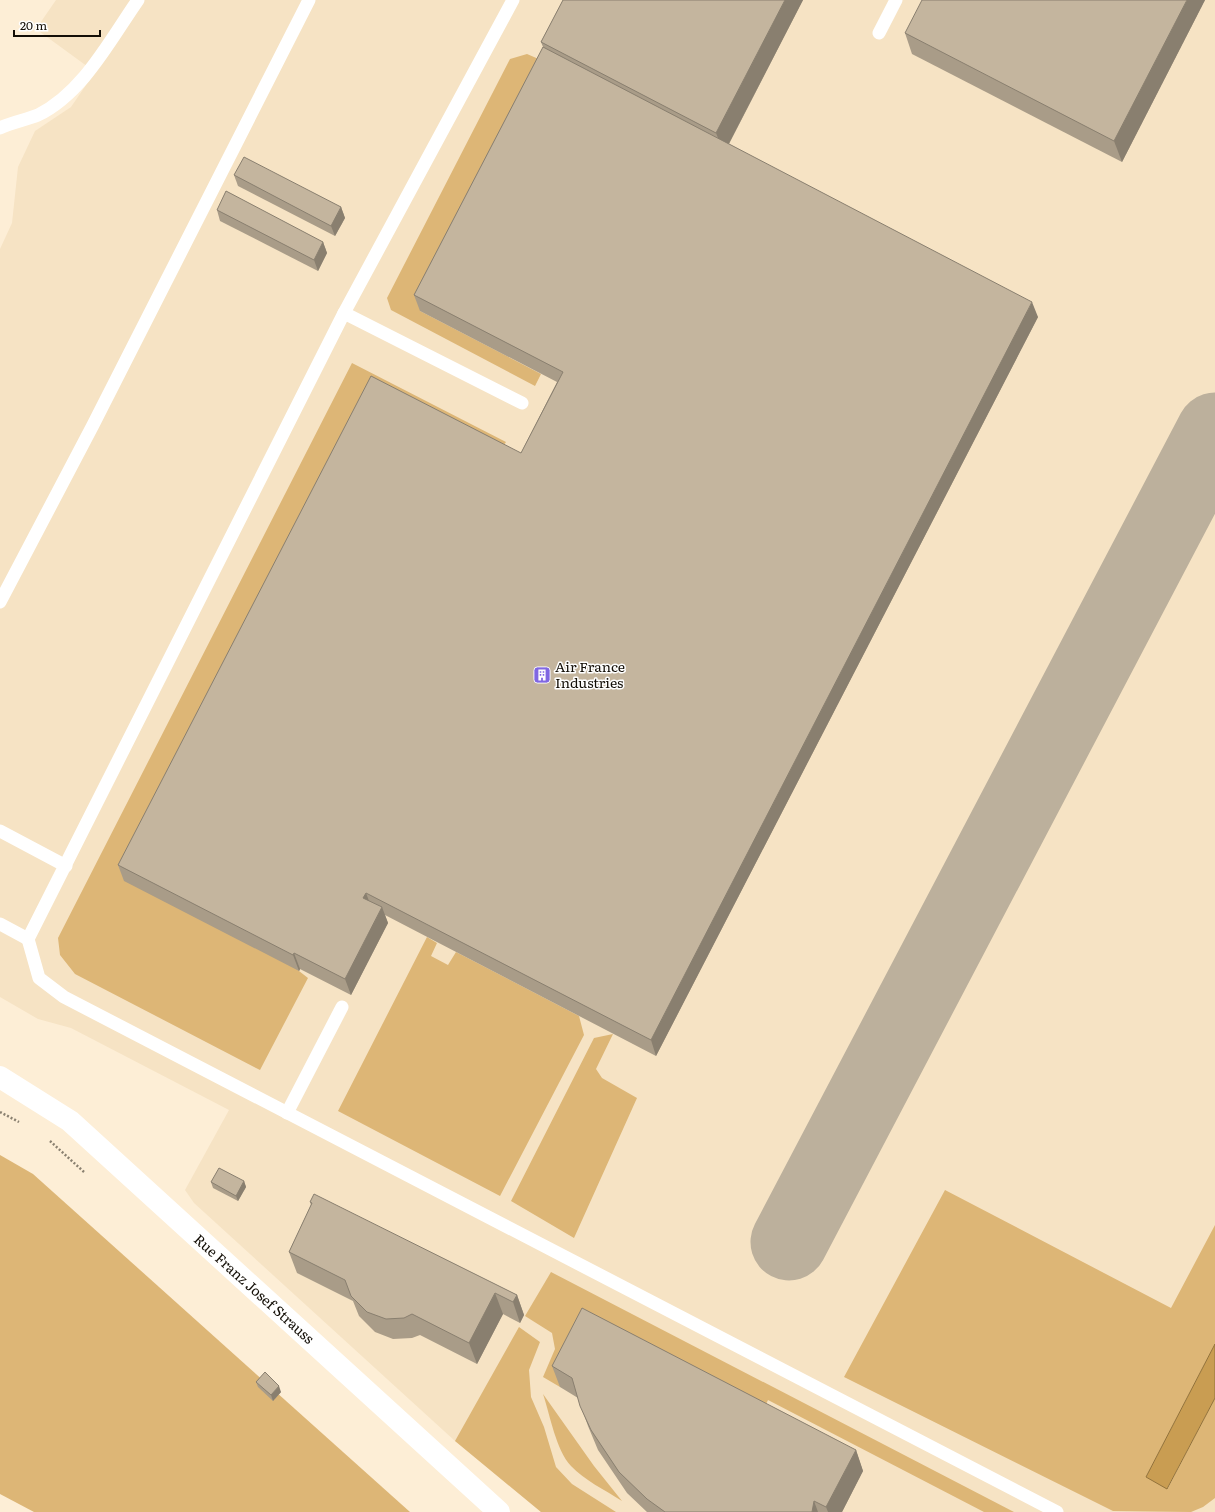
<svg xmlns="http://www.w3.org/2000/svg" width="1215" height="1512" font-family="Literata,serif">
	<rect width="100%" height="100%" fill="#fdeed6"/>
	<path fill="#f6e3c4" d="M56,0H1215V1512H541L455,1441L194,1203L185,1190L229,1110L71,1028L38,1019L0,997V249L12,223L18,167L35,131L71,107L95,72L36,29Z"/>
	<g fill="#ddb676">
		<path d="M527,54L548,63L420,311L541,374L535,386L391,310L387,298L510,59Z"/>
		<path d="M352,363L506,442L498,454L299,971L308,978L260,1070L75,974L60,955L58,938Z"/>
		<path d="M427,937L437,943L431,956L448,965L456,952L579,1016L584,1035L500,1196L338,1111Z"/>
		<path d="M613,1034L596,1069L602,1078L637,1098L574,1238L511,1201L594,1038Z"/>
		<path d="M0,1155L33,1174L410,1512H34L0,1494Z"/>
		<path d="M945,1190L1171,1308L1215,1225V1344L1146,1477L1168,1488L1215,1398V1498L1203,1507L1191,1512L1113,1511L844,1377Z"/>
		<path d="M551,1272L1014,1512H984L768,1400L760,1417L589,1329L560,1387L543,1377L555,1349L552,1333L525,1316Z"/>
		<path d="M519,1327L540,1342L529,1370L531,1397L544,1427L556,1467L572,1484L616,1512H541L455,1441Z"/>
		<path d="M543,1394L594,1466L622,1501C605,1490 584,1480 571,1466C556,1450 550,1415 543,1394Z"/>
	</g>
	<path fill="#c99d52" stroke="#92723b" d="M1215,1344V1398L1167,1489L1146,1477Z"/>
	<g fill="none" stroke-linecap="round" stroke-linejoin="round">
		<path stroke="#bcb09c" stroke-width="77" d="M789,1242L1215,431"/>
		<g stroke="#8a8070" stroke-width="2.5" stroke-dasharray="2 2" stroke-linecap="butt">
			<path d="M0,1112L19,1122"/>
			<path d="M50,1141L84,1172"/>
		</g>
		<g stroke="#fff" stroke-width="13">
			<path d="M513,0L344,313L28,939L39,978L64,997L1057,1512"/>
			<path d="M879,33L896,0"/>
			<path d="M0,128C12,122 26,120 38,115C83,93 110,40 138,0"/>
			<path d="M344,313L522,403"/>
			<path d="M0,602L93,425L309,0"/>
			<path d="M0,831L66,866"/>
			<path d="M0,924L28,939"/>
			<path d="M287,1113L342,1007"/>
		</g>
		<path stroke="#fff" stroke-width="22" d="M0,1077L70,1121L499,1512"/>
	</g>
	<g fill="#a99c88">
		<path d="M563,0H803L729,144L1038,317L656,1056L385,915L388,923L351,995L300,969L299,971L124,881L118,865L521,453L557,382L420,311L414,295L543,47L541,42Z"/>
		<path d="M1205,0L1122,162L912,54L905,33Z"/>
		<path d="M234,175L341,207L345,218L335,236L238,186Z"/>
		<path d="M217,210L323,242L327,253L318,271L220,221Z"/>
		<path d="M244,1181L246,1187L238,1201L213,1188L211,1182Z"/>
		<path d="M310,1202L517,1295L524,1315L520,1323L503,1314L477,1364L420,1335L412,1338L393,1339L375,1332L359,1316L353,1301L297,1273L289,1252L311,1205Z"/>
		<path d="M552,1366L856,1450L863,1471L842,1512H647L627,1493L598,1450L588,1426L578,1398L560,1387Z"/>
		<path d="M256,1382L281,1392L273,1401L258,1387Z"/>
	</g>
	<g fill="#897f6f">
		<path d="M785,0H803L724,153L716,133Z"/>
		<path d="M1187,0H1205L1122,162L1114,141Z"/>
		<path d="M341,207L345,218L335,236L331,226Z"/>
		<path d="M323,242L327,253L318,271L314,260Z"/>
		<path d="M1032,302L1038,317L656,1056L651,1040Z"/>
		<path d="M366,893L372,909L363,898Z"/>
		<path d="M382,907L388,923L351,995L345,979Z"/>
		<path d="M294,953L300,969L299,971L293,955Z"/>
		<path d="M244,1181L246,1187L238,1201L236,1196Z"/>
		<path d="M495,1293L503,1314L477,1364L469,1343Z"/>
		<path d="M517,1295L524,1315L520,1323L513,1302Z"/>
		<path d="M279,1386L281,1392L273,1401L271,1395Z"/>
		<path d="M856,1450L863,1471L842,1512H828L826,1507Z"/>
		<path d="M814,1501L818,1512H812Z"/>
	</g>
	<g fill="#c4b59e" stroke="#897f6f">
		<path d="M563,0H785L716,133L541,42Z"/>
		<path d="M922,0H1187L1114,141L905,33Z"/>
		<path d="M543,47L1032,302L651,1040L366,893L363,898L382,907L345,979L294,953L293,955L118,865L371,376L521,453L563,372L414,295Z"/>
		<path d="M244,157L341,207L331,226L234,175Z"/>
		<path d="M226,191L323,242L314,260L217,210Z"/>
		<path d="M219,1168L244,1181L236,1196L211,1182Z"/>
		<path d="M314,1194L517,1295L513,1302L495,1293L469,1343L412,1314L404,1318L386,1319L367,1312L351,1296L345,1280L289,1252L312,1203L310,1202Z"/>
		<path d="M582,1308L856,1450L826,1507L814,1501L812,1512H665L647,1499L619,1472L591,1430L580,1406L572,1378L552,1366Z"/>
		<path d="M265,1372L279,1386L271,1395L256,1382Z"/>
	</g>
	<defs>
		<g id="building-square" transform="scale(0.9)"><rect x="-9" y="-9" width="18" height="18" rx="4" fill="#8067e2" stroke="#fff"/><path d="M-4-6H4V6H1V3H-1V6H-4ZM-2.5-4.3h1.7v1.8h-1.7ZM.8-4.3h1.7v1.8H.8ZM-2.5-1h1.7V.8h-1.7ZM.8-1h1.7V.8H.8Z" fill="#fff"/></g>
	</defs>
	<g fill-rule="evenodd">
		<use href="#building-square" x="542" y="675"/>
	</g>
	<g text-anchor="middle" stroke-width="3" stroke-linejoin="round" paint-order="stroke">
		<g font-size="14" fill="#130e06" stroke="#fff" text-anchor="start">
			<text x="555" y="672">Air France<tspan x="555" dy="16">Industries</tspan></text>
		</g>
		<g font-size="14" fill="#130e06" stroke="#fff">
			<text transform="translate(254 1289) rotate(42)" y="5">Rue Franz Josef Strauss</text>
		</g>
	</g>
	<path d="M14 30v6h86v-6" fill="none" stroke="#130e06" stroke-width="2"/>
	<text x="20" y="30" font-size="12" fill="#130e06" stroke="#ffffff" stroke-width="3" paint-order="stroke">20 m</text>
</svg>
